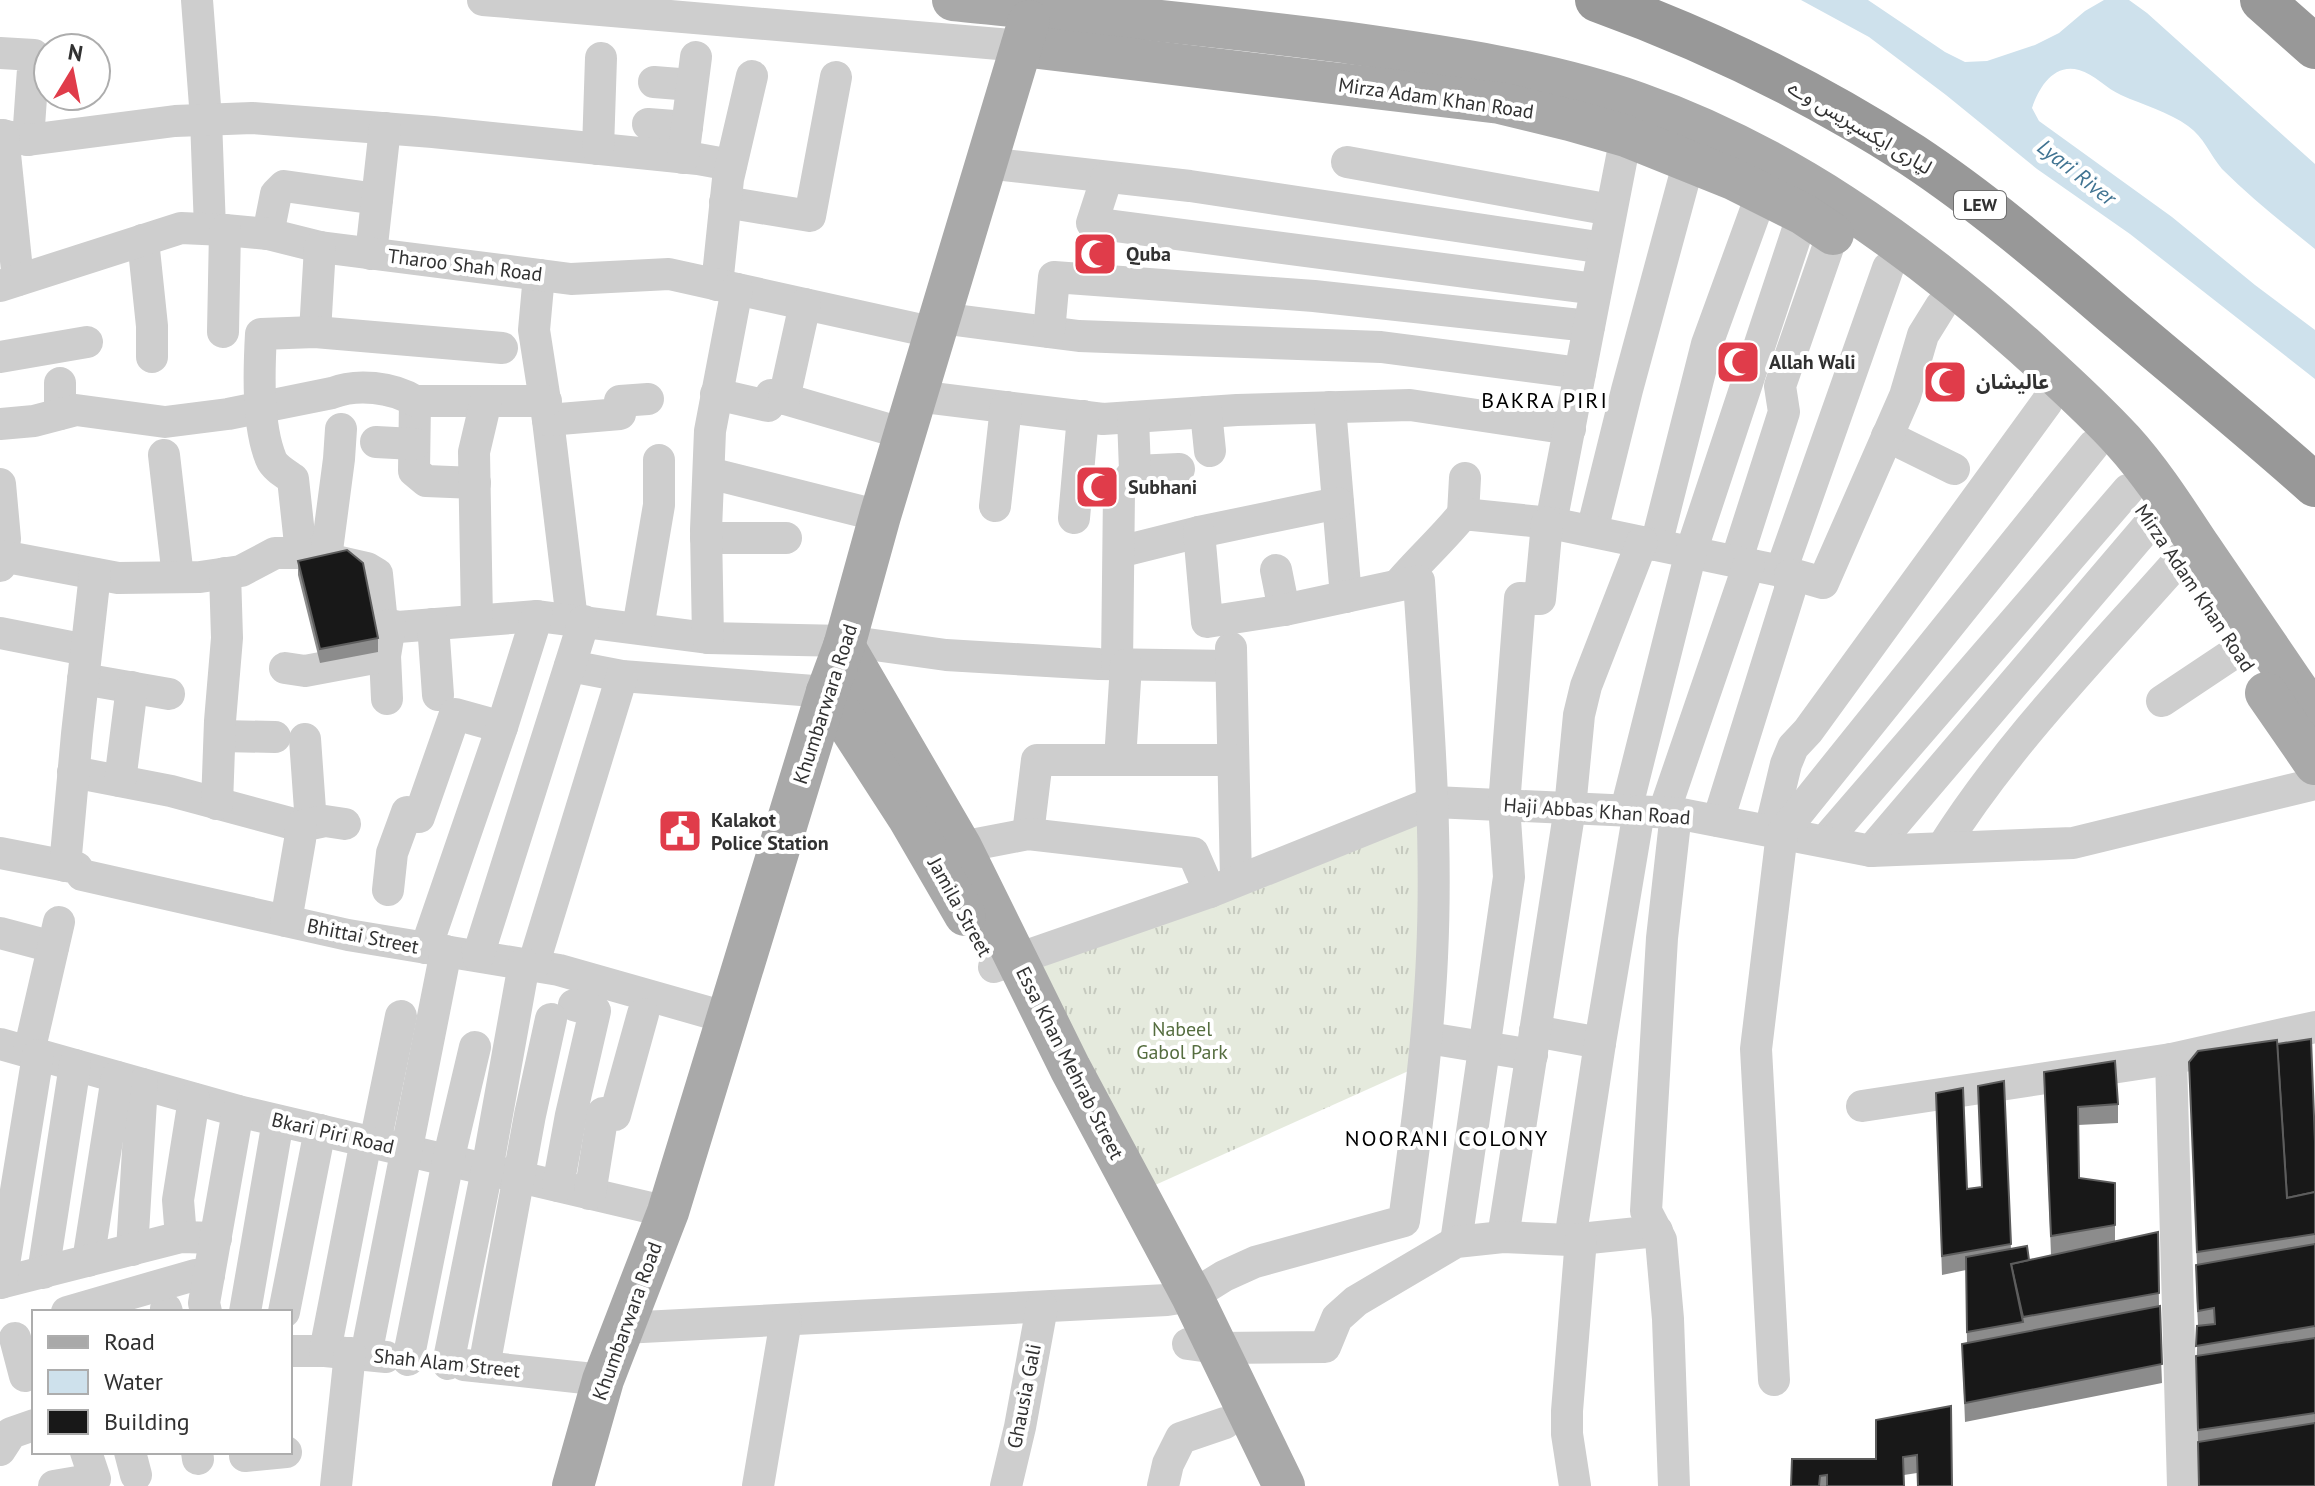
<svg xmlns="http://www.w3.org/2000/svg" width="2315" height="1486" font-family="'PT Sans','Noto Sans Arabic',sans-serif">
	<defs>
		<pattern id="grass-tufts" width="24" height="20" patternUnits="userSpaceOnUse" patternTransform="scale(2)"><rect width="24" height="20" fill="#e5eadd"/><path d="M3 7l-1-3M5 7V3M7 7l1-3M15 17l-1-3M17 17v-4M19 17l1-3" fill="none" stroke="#c5c9be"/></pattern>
	</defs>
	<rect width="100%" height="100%" fill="#fff"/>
	<path fill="url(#grass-tufts)" d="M1434,802L1424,1064L1124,1199L1009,981Z"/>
	<path fill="#cee1ec" d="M1801,0H1868L1945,52L1965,62L1987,61L2035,45L2059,33L2085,11L2104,0H2129L2147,13L2315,164V249C2283,223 2251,198 2222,169C2210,155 2204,137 2188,126C2169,112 2143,105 2121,95C2107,89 2094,74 2079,70C2054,63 2039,87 2032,108L2039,121L2172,217L2255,285L2315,330V379L2130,234L2037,169L1946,95L1869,37Z"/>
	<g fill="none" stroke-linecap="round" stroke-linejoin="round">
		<g stroke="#cecece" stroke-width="32">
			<path d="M197,0L206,119L210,229"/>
			<path d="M483,0L1022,46"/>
			<path d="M0,53L34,55L28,140"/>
			<path d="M654,82L692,85"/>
			<path d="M648,124L687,127"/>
			<path d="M0,135L28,140L175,121L252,118L433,132L698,159L731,165"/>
			<path d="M3,135L18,280"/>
			<path d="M598,149L601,58"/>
			<path d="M683,158L696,57"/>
			<path d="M1347,162L1611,210"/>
			<path d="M986,163L1190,186L1604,248"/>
			<path d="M1107,177L1092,223L1596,289"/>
			<path d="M725,202L810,216L836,77"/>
			<path d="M268,234L276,194L284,186L377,199"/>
			<path d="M143,240L152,326V357"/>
			<path d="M371,254L385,128"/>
			<path d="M539,275L534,330L548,420L572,620"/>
			<path d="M717,285L728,179L752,76"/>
			<path d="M0,286L181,228L225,230L268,234L320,247L571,279L669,274L936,333"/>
			<path d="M940,318L1079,336L1381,347L1580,373"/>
			<path d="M223,332L225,230"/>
			<path d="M315,332L320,247"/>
			<path d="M1049,332L1054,277L1314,296L1589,326"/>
			<path d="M0,357L87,342"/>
			<path d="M60,383V414"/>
			<path d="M716,394L768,406L771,395L905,434"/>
			<path d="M916,396L1103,419L1237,410L1410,405L1570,429"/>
			<path d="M784,399L805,304"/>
			<path d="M415,401L414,471L426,481L475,483"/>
			<path d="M1330,407L1346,597"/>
			<path d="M1206,412L1210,451"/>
			<path d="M548,420L620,414V401L648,399"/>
			<path d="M0,424L34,421L76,410L165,422L228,414L332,393C357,383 392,387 415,401H546"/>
			<path d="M1887,436L1954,469"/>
			<path d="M376,442L414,444"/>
			<path d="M164,455L178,577"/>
			<path d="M1135,471L1179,469"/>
			<path d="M709,473L880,516"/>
			<path d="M0,484L5,539L0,566"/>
			<path d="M995,506L1006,407"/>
			<path d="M1463,514L1465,478"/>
			<path d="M1074,518L1083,416"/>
			<path d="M1551,523L1626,136"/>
			<path d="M1592,531L1627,390L1689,161"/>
			<path d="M706,538H786"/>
			<path d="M1656,545L1707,344L1762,193"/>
			<path d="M1119,552L1199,532L1338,503"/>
			<path d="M301,553L293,479C286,474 274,467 271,459C257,425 259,370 261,334L315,332L502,348"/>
			<path d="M2,556L118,578L200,577L241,571L275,553H301L367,568L377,574L382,623L398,627L537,616L708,638L846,641L946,655L1099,664L1231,666"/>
			<path d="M326,558L339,459L341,429"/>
			<path d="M1736,562L1784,412L1780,386L1833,233"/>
			<path d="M1276,570L1284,610"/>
			<path d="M1781,571L1888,268"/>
			<path d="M1398,585C1419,560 1443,539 1463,514L1551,523L1781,571L1823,583L1905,396L1923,335L1941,306"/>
			<path d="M477,620L474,452L486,401"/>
			<path d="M433,624L438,695"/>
			<path d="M638,628L659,505V460"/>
			<path d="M0,633L86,650"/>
			<path d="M708,638L706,530L710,431L737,289"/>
			<path d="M1231,648L1236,880"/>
			<path d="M385,656L387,699"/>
			<path d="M1117,665L1119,492L1135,471L1133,417"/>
			<path d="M570,666L622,676L827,692"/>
			<path d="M285,668L305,671L385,656L390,625"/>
			<path d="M83,679L169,694"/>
			<path d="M2162,701L2237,651"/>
			<path d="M220,736L275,737"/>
			<path d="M305,739L311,824"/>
			<path d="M1120,760L1126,665"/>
			<path d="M73,772L171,791L301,826L325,821L345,824"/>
			<path d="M120,781L132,687"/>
			<path d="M217,804L220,721L227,638L225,573"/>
			<path d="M1626,810L1691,552L1803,214"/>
			<path d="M1664,812L1749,564"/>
			<path d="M1718,821L1790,590V575"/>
			<path d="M1770,831L1786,764L1793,747L1808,731L2047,402"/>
			<path d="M1028,834L1037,760H1233"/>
			<path d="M1825,841L2128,490"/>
			<path d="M961,847L1028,834L1193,853L1210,892"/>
			<path d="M1942,848C2008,743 2098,652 2180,559"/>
			<path d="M1871,851L2153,520"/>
			<path d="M0,853L77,868L82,875L348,935L559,970L728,1018"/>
			<path d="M65,866L77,734L95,574"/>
			<path d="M388,890L392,853L407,812L419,817L455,714L502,727"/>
			<path d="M286,921L300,840L301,826"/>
			<path d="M0,933L53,947"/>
			<path d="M426,948L502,727L537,616"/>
			<path d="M478,956L584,621"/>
			<path d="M533,966L622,676"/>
			<path d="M994,967L1210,892L1434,802L1676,813L1871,851L2073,843L2315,784"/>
			<path d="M1535,1031L1600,1043"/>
			<path d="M1428,1038L1532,1055"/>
			<path d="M0,1044L238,1111L668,1212"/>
			<path d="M29,1052L59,922"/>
			<path d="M2171,1059L2183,1486"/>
			<path d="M1862,1106L2171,1059L2315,1027"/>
			<path d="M375,1143L401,1016"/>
			<path d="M558,1186L571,1115L595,1011L574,1005"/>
			<path d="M590,1194L603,1113L615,1115L643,1014"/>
			<path d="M181,1237L178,1200L194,1099"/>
			<path d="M1503,1237L1570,808L1579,715L1586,686L1642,542"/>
			<path d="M1570,1240L1600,1043L1639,811"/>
			<path d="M1456,1242L1509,877L1504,805L1520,598L1540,599L1547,523"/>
			<path d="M132,1250L142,1084"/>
			<path d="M88,1261L117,1077"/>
			<path d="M43,1273L75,1065"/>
			<path d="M0,1283L181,1237L216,1238"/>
			<path d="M1,1283L38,1055"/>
			<path d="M166,1309L167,1312"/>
			<path d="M67,1312L195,1275H209"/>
			<path d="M206,1312L204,1303L238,1111"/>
			<path d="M245,1312L278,1121"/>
			<path d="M284,1312L320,1130"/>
			<path d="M623,1328L1167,1300L1192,1296L1224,1276L1255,1262L1404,1221C1416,1133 1428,1045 1432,957C1438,831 1427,706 1419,581L1284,610L1207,622L1199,532"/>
			<path d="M15,1338L25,1376"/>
			<path d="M1188,1344L1217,1348L1325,1347L1337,1318L1356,1301L1456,1242L1503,1237L1570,1240L1657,1231"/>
			<path d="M290,1351H325L386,1357"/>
			<path d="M325,1351L366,1141"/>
			<path d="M366,1355L446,951"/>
			<path d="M408,1360L448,1161L475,1047"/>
			<path d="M448,1364L487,1170L524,964"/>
			<path d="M464,1365L603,1380"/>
			<path d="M484,1367L530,1115L551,1019"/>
			<path d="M1774,1380L1756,1049L1782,833L2093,446"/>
			<path d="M0,1450L11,1433L34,1425"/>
			<path d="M130,1452L136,1475"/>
			<path d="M197,1452L198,1459"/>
			<path d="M245,1452V1456L286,1452"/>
			<path d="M54,1486L95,1479L86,1452"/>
			<path d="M336,1486L350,1353"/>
			<path d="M758,1486L786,1320"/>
			<path d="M1006,1486L1020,1427L1042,1307"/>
			<path d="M1163,1486L1168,1464L1181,1438L1225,1423"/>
			<path d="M1575,1486L1567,1434V1411L1581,1239"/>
			<path d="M1674,1486L1668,1319L1661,1240L1646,1211L1662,938L1676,813"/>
		</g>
		<g stroke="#a9a9a9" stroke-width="42">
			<path d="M953,0C1083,13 1213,25 1343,42C1442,56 1543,70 1638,103C1783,154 1910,244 2023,345C2057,376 2092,407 2123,441C2152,473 2176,511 2200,547C2238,603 2277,659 2315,716"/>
			<path d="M1022,46L1500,103L1570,120L1626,136L1733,179L1803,214L1833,234"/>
			<path d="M844,646L961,847L1070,1068L1192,1296L1284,1486"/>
			<path d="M827,692L908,817L965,915"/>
			<path d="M2266,693L2315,764"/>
			<path d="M573,1486L603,1380L668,1212L827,692L844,646L880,516L1029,21"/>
		</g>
		<g stroke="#989898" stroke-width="44">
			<path d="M1597,0C1708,40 1813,91 1912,155C1986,204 2054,263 2121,320C2186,375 2251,428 2315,485"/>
			<path d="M2262,0L2315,47"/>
		</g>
	</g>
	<g fill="#8c8c8c">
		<path d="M298,561L378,638V652L320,663L298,575Z"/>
		<path d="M2277,1044L2315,1142V1486L2198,1448L2196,1374L2198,1325L2196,1284V1265H2197L2189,1062Z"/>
		<path d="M2044,1072L2118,1104V1123L2078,1125L2079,1178L2115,1183V1241L2158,1232L2159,1307L2162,1383L1965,1422L1962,1344L1967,1343L1966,1270L1942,1275L1936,1093L1967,1189L1982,1187L1978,1086L2004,1081L2011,1249L2029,1260L2068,1252L2051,1255Z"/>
		<path d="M1876,1420L1952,1486L1917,1473L1904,1475V1486H1791L1792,1459H1876Z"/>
	</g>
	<g fill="#181818" stroke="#5d5d5d" stroke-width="2">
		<path d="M347,550L363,563L378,638L320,649L298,561Z"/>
		<path d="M2311,1039L2315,1142V1192L2287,1198L2277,1044Z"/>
		<path d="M2277,1040L2287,1198L2315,1192V1234L2197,1252L2189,1062L2198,1051Z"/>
		<path d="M2115,1061L2118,1104L2078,1107L2079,1178L2115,1183V1225L2051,1236L2044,1072Z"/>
		<path d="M2004,1081L2011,1244L1942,1256L1936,1093L1963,1088L1967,1189L1982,1187L1978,1086Z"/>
		<path d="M2158,1232L2159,1293L2023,1317L2011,1264Z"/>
		<path d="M2315,1244V1326L2196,1346L2197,1326L2215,1324L2214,1308L2198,1311L2196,1265Z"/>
		<path d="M2027,1246L2029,1260L2011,1264L2023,1322L1967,1332L1966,1257Z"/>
		<path d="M2160,1306L2162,1364L1965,1403L1962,1344Z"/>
		<path d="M2315,1338V1413L2198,1430L2196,1356Z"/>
		<path d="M1951,1406L1952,1486H1918L1917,1455L1903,1457L1904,1486H1827V1475L1820,1476L1819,1486H1791L1792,1459H1876V1420Z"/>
		<path d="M2315,1423V1486H2199L2198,1442Z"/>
	</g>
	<defs>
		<g id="mosque-square" transform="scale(2.3)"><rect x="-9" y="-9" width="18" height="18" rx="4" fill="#e03c4a" stroke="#fff"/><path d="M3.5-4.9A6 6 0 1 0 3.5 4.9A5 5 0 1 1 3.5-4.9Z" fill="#fff"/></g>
		<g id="civic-square" transform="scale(2.3)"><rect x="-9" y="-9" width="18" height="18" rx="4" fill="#e03c4a" stroke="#fff"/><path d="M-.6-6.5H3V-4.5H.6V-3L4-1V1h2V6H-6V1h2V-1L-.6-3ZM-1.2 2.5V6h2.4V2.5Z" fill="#fff"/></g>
	</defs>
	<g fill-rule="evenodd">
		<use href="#mosque-square" x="1095" y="254"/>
		<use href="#mosque-square" x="1738" y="362"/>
		<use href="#mosque-square" x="1945" y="382"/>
		<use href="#mosque-square" x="1097" y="487"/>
		<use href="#civic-square" x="680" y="831"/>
	</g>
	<g text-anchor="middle" stroke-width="8" stroke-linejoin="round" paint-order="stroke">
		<rect fill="#fff" stroke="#6f6f6f" stroke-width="2" x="1954" y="191" width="52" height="28" rx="6"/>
		<g font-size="18" font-weight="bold" fill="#313131">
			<text x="1980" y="211">LEW</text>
		</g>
		<g font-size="20" fill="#313131" stroke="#fff">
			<text transform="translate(1436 98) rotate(8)" y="7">Mirza Adam Khan Road</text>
			<text transform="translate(1860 127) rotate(31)" y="7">لیاری ایکسپریس وے</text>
			<text transform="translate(465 265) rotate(7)" y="7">Tharoo Shah Road</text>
			<text transform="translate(2195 588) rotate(56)" y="7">Mirza Adam Khan Road</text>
			<text transform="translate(825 704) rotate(-72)" y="7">Khumbarwara Road</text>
			<text transform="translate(1597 811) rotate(4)" y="7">Haji Abbas Khan Road</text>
			<text transform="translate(960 907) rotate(61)" y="7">Jamila Street</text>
			<text transform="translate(363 936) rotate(11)" y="7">Bhittai Street</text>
			<text transform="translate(1070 1063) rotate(63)" y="7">Essa Khan Mehrab Street</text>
			<text transform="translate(333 1133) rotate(13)" y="7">Bkari Piri Road</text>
			<text transform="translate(627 1321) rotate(-70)" y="7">Khumbarwara Road</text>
			<text transform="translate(447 1363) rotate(6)" y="7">Shah Alam Street</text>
			<text transform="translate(1024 1396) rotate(-79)" y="7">Ghausia Gali</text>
		</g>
		<g font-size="20" font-weight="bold" fill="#313131" stroke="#fff" text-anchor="start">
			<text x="1126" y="261">Quba</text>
			<text x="1769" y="369">Allah Wali</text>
			<text x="1976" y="389">عالیشان</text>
			<text x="1128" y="494">Subhani</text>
			<text x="711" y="827">Kalakot<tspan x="711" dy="23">Police Station</tspan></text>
		</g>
		<g font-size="20" fill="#556d3f" stroke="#fff">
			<text x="1182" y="1036">Nabeel<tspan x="1182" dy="23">Gabol Park</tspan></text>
		</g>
		<g font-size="22" font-style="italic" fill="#417492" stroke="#fff">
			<text transform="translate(2077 172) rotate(38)" y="8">Lyari River</text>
		</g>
		<g font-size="22" letter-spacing="2" fill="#000" stroke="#fff">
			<text x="1545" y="408">BAKRA PIRI</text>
			<text x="1447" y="1146">NOORANI COLONY</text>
		</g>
	</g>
	<rect x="32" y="1310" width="260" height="144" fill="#ffffff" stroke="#adadad" stroke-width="2"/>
	<rect x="48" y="1336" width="40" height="12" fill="#a9a9a9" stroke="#adadad" stroke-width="2"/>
	<text x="104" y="1350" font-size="24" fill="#313131">Road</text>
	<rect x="48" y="1370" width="40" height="24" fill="#cee1ec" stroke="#adadad" stroke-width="2"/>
	<text x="104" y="1390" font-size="24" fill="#313131">Water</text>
	<rect x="48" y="1410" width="40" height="24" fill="#181818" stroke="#adadad" stroke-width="2"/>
	<text x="104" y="1430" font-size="24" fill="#313131">Building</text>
	<g transform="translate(72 72) rotate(10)"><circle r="38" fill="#ffffff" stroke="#adadad" stroke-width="2"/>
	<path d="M0-6L14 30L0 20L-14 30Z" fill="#e03c4a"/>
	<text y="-12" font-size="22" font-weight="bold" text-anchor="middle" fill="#313131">N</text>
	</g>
</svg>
